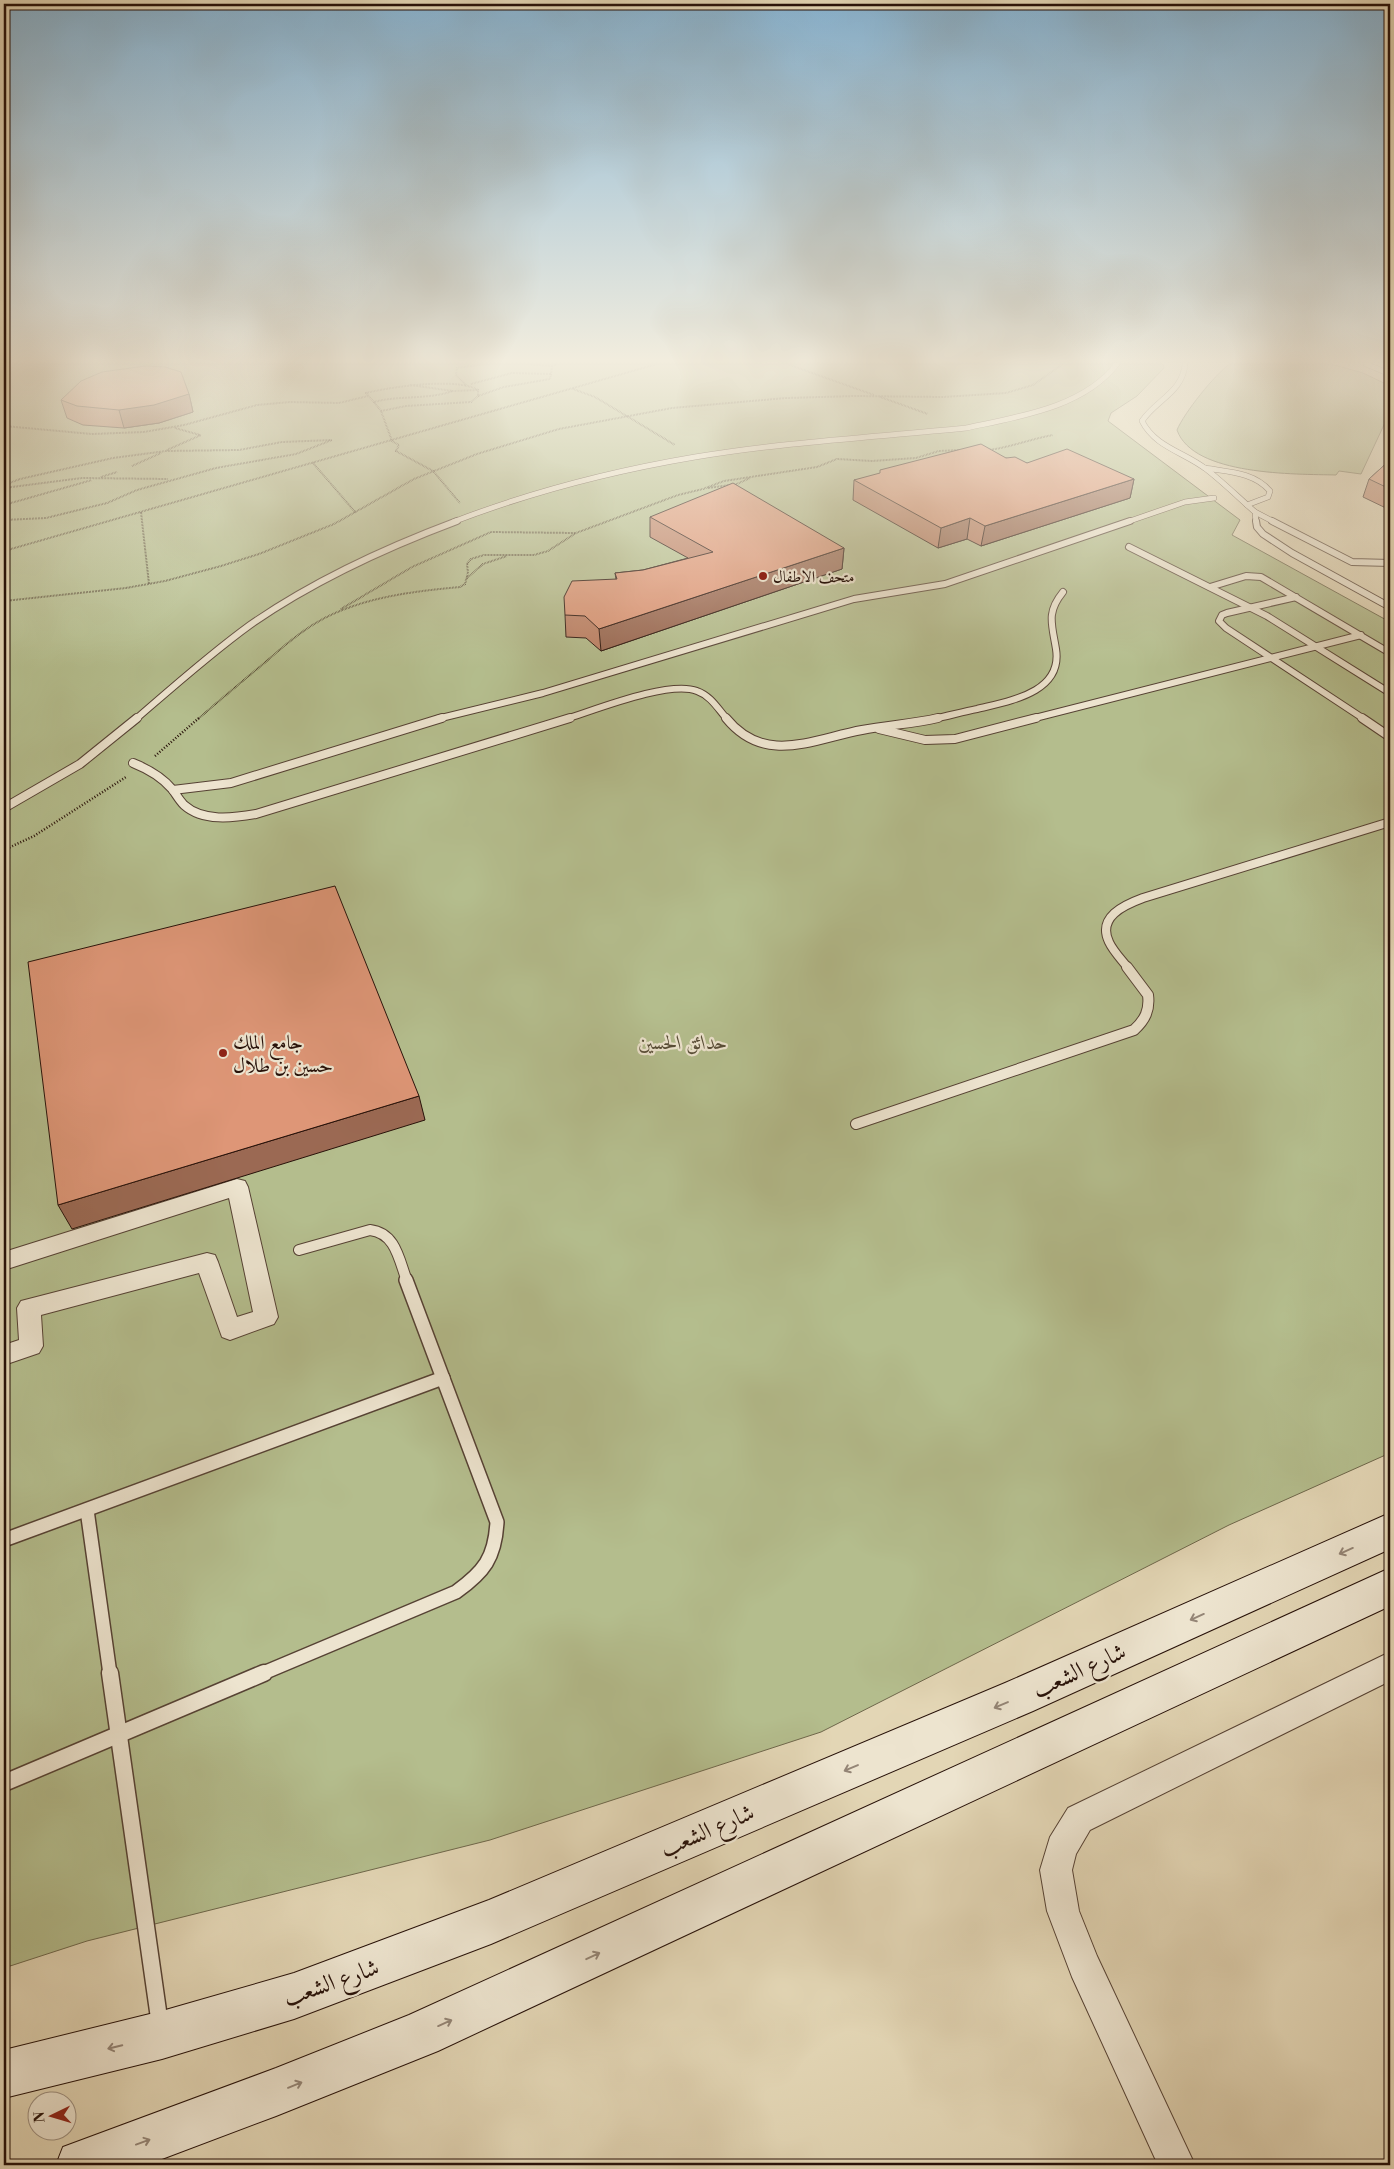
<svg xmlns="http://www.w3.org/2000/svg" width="1394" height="2169" font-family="'Libre Bodoni',Amiri,serif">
	<rect width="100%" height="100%" fill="#e3d6b5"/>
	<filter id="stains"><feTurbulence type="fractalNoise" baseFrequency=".004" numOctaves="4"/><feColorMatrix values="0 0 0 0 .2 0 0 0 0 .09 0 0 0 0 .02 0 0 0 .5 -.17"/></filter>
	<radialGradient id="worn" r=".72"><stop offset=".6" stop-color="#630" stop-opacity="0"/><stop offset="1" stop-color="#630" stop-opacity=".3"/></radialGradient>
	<g fill="#b4bd8d" stroke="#6e674b">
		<path d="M4,364H1163L1164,368L1137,396L1111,413L1108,421L1240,520L1232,535L1390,622V1453L1229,1525L821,1732L490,1840L87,1941L4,1968Z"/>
		<path d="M1230,364H1331L1363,373L1390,386V412L1361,474L1339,471L1336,475C1296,474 1193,476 1177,430C1184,413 1215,374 1230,364Z"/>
	</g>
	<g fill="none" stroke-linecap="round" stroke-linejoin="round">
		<g stroke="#564234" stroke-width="6">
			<g id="lane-far5">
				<path d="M1185,364C1183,392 1156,400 1142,421C1155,447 1184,452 1206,469C1223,482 1239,498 1255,512L1256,522"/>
				<path d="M1366,364L1390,374"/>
				<path d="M1205,468C1228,472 1254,472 1270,491L1268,497L1247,505"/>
				<path d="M1255,512L1274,522"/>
				<path d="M453,522C531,492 612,471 695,457C784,442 876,437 966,428C1017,417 1083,408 1117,364"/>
				<path d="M1127,522L1185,502L1214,498"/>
			</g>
		</g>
		<g stroke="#564234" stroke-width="8">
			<g id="lane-far4">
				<path d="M1256,521L1257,527L1263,534L1292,553L1390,607"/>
				<path d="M1272,521L1352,562L1390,563"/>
				<path d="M1129,547L1267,616L1390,693"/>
				<path d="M1210,587L1246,576L1261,577L1390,653"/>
				<path d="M1296,597L1227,613L1222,615L1219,621L1226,628L1364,719"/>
				<path d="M136,719C173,687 210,654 250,625C313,581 385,548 457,521"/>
				<path d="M437,719L543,693L854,599L945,584L1130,521"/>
				<path d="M566,719C595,710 669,680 697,691C711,696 718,709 727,719"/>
				<path d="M933,719C948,716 962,712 977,709C1009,701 1063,693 1056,649C1052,624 1046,613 1063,592"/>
				<path d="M1031,719L1361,635"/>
			</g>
		</g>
		<g stroke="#564234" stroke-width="10">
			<g id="lane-far3">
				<path d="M726,718C765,766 813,739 862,730C887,725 913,724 938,718"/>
				<path d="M1362,718L1390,737"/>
				<path d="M879,729L925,740L955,739L1036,718"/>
				<path d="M133,763C148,769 162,777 172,789C176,794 179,800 184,805C203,822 233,818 256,814L570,718"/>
				<path d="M173,790L231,783L442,718"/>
				<path d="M4,808L80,764L137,718"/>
				<path d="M1128,968C1122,960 1113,951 1109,942C1097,917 1124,905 1143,898L1390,822"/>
			</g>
		</g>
		<g stroke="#564234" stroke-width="12">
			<g id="lane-far2">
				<path d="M856,1124L1134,1030C1145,1020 1150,1010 1148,995L1127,967"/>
				<path d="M299,1250L370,1230C396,1233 399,1260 407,1281"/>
			</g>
		</g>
		<g stroke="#564234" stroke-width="16">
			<g id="lane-far1">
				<path d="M87,1510L110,1674"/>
				<path d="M4,1540L443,1378"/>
				<path d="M261,1674L456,1592C484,1572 495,1558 497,1522L406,1280"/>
			</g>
		</g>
		<g stroke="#564234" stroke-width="19">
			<g id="lane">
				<path d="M110,1673L160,2025"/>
				<path d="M4,1783L264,1673"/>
			</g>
		</g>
		<g stroke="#564234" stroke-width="2">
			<g id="street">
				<path d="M237,1179L245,1181L248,1187L278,1317L274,1324L230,1340L222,1337L199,1273L41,1315L43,1346L39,1353L4,1365V1345L19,1340L17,1308L21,1301L207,1253L215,1255L218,1262L237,1317L253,1312L229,1198L4,1270V1252Z"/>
				<path d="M1390,1652V1681L1090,1830L1076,1854L1072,1870L1079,1911L1097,1956L1195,2165H1158L1072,1977L1047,1911L1040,1870L1050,1837L1068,1808Z"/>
			</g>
		</g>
		<g stroke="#271109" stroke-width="2">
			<g id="secondary">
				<path d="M1390,1513V1549L1033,1711L491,1944L294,2019L162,2059L4,2098V2050L162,2011L294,1973L489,1900L1005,1683Z"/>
				<path d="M1390,1568V1606L438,2051L276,2116L146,2165H56L63,2147L276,2068L409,2015Z"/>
			</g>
		</g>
		<g stroke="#271109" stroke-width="2" stroke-dasharray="0.5 1" stroke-linecap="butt">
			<path d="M527,364L552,366L557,364"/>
			<path d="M787,364L874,395"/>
			<path d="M471,384L512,373L551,374L552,366"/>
			<path d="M410,385L453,391C427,400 400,395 374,402L366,393C390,387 457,377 478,390"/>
			<path d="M466,385L456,375L457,368L485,364"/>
			<path d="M573,389L595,397L675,445"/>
			<path d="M478,396L504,387L550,379L551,374"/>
			<path d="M880,397L928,414"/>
			<path d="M374,402L381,411L406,406L471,402L478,396V390L453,391"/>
			<path d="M381,411L392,441L399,445L396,451L433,471L460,503"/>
			<path d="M4,426L92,434L144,432L184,425L257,405L290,402L339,403L368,396"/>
			<path d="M175,428L200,435"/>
			<path d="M167,450L201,435"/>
			<path d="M989,450C1011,447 1031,439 1053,435"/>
			<path d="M313,463L356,513"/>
			<path d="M132,466L161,453"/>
			<path d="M101,477L117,472"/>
			<path d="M4,485L20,479L113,458L166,451L239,450L282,442L332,440L296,454L216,468L137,490L107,503L46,518L4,520"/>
			<path d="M4,488L82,478L168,479"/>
			<path d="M708,488L737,484L750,478"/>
			<path d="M4,505L92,480"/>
			<path d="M141,512L149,584"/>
			<path d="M4,551L657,364"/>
			<path d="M467,578L483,564L507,556"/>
			<path d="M4,601L126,588L165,581L221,566L259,554L334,524L414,479L477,454L559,429L672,408L786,398L855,396L943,397L1006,393L1033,385L1063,364"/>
			<path d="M341,609L412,567L491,532L575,533"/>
			<path d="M198,719C219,701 240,683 262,665C284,646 306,626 333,614C373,596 417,591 460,587L465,584L468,573L467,564L471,559L484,555H534L548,551L576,533L678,495L703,489L724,481L817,467L837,459L872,461L916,458L939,451L960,450"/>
		</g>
		<g stroke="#271109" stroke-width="2.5" stroke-dasharray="1 2" stroke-linecap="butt">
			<path d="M155,756L199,718"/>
			<path d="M4,850L34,836L126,777"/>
		</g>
		<use href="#lane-far5" stroke="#ede4cf" stroke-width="5"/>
		<use href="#lane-far4" stroke="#ede4cf" stroke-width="6"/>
		<use href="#lane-far3" stroke="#ede4cf" stroke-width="8"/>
		<use href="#lane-far2" stroke="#ede4cf" stroke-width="10"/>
		<use href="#lane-far1" stroke="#ede4cf" stroke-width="13"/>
		<use href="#lane" stroke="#ede4cf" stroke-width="16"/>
		<use href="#street" fill="#ede4cf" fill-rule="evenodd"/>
		<use href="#secondary" fill="#ede4cf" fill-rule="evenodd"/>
	</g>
	<g fill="#bf8166" stroke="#271109">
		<path d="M189,394L193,412L159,423L124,428L83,425L67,418L61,400Z"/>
		<path d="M1006,458L1027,463L1134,479L1130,498L981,546L967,539L938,548L853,500L854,480Z"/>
		<path d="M1390,460V510L1363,497L1369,479Z"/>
		<path d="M650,517L844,548L842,569L601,651L586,638L566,637L565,615L616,579L615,573L643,570L688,558L650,537Z"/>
	</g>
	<g fill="#9b6953" stroke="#271109">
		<path d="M189,394L193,412L159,423L124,428L119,410Z"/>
		<path d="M1134,479L1130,498L981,546L985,526Z"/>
		<path d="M970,518L967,539L938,548L941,528Z"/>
		<path d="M844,548L842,569L601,651L599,629Z"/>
		<path d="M419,1096L425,1120L72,1229L58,1205Z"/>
	</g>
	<g fill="#de9677" stroke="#271109">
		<path d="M145,366L165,367L181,372L189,394L154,405L119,410L77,406L61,400L81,381L102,372Z"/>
		<path d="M981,444L1006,458L1015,457L1027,463L1067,449L1134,479L985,526L970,518L941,528L854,480L880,473V470Z"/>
		<path d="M1390,460V489L1369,479Z"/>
		<path d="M733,483L844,548L599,629L585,616L565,615L564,597L572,581L617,579L615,573L643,570L713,552L650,517Z"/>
		<path d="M335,886L419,1096L58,1205L28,962Z"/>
	</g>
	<defs><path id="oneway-shaft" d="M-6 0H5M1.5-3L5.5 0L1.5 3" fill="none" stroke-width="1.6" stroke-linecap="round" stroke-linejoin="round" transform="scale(1.25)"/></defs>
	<g stroke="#948576">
		<use href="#oneway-shaft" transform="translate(1346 1551) rotate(156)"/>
		<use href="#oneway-shaft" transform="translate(1197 1617) rotate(156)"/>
		<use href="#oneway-shaft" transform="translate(1001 1705) rotate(157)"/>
		<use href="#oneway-shaft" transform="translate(851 1768) rotate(157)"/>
		<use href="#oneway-shaft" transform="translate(593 1956) rotate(-25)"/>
		<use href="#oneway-shaft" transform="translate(445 2023) rotate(-24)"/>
		<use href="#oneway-shaft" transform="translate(115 2047) rotate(166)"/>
		<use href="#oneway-shaft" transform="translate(295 2085) rotate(-22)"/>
		<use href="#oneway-shaft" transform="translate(143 2142) rotate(-20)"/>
	</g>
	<linearGradient id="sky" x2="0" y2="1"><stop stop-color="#88b5d4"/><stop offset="0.54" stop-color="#f2edde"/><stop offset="1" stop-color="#f2edde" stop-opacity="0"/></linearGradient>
	<rect width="1394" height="668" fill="url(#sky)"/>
	<g fill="#8f2418" stroke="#ede4cf" stroke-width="2">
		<circle cx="763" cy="576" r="5"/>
		<circle cx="223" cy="1053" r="5"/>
	</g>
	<g text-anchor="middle" stroke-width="4.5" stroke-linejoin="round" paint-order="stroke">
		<g font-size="16" fill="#271109" stroke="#ede4cf" text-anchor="start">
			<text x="773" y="582">متحف الاطفال</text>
		</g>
		<g font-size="20" fill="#271109" stroke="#ede4cf" text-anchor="start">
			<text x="233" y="1049">جامع الملك<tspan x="233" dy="23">حسين بن طلال</tspan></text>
		</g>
		<g font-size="20" font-style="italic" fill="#584d37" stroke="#ede4cf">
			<text x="683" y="1049">حدائق الحسين</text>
		</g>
		<g font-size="24" fill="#271109" stroke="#ede4cf">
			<text transform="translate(1079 1670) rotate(-24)" y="8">شارع الشعب</text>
			<text transform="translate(707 1830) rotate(-23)" y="8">شارع الشعب</text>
			<text transform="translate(331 1982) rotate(-19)" y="8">شارع الشعب</text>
		</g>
	</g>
	<rect width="1394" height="2169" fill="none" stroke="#e3d6b5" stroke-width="20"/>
	<rect x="5" y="5" width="1384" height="2159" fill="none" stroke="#271109" stroke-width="2.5"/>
	<rect x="10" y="10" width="1374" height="2149" fill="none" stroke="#271109"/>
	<g transform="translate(52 2116) rotate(265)"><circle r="24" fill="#ede4cf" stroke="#9e9080"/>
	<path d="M0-4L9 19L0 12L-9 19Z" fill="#8f2418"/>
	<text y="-8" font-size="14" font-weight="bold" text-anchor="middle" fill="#271109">N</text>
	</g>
	<rect width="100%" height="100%" filter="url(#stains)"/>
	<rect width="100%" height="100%" fill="url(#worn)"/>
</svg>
